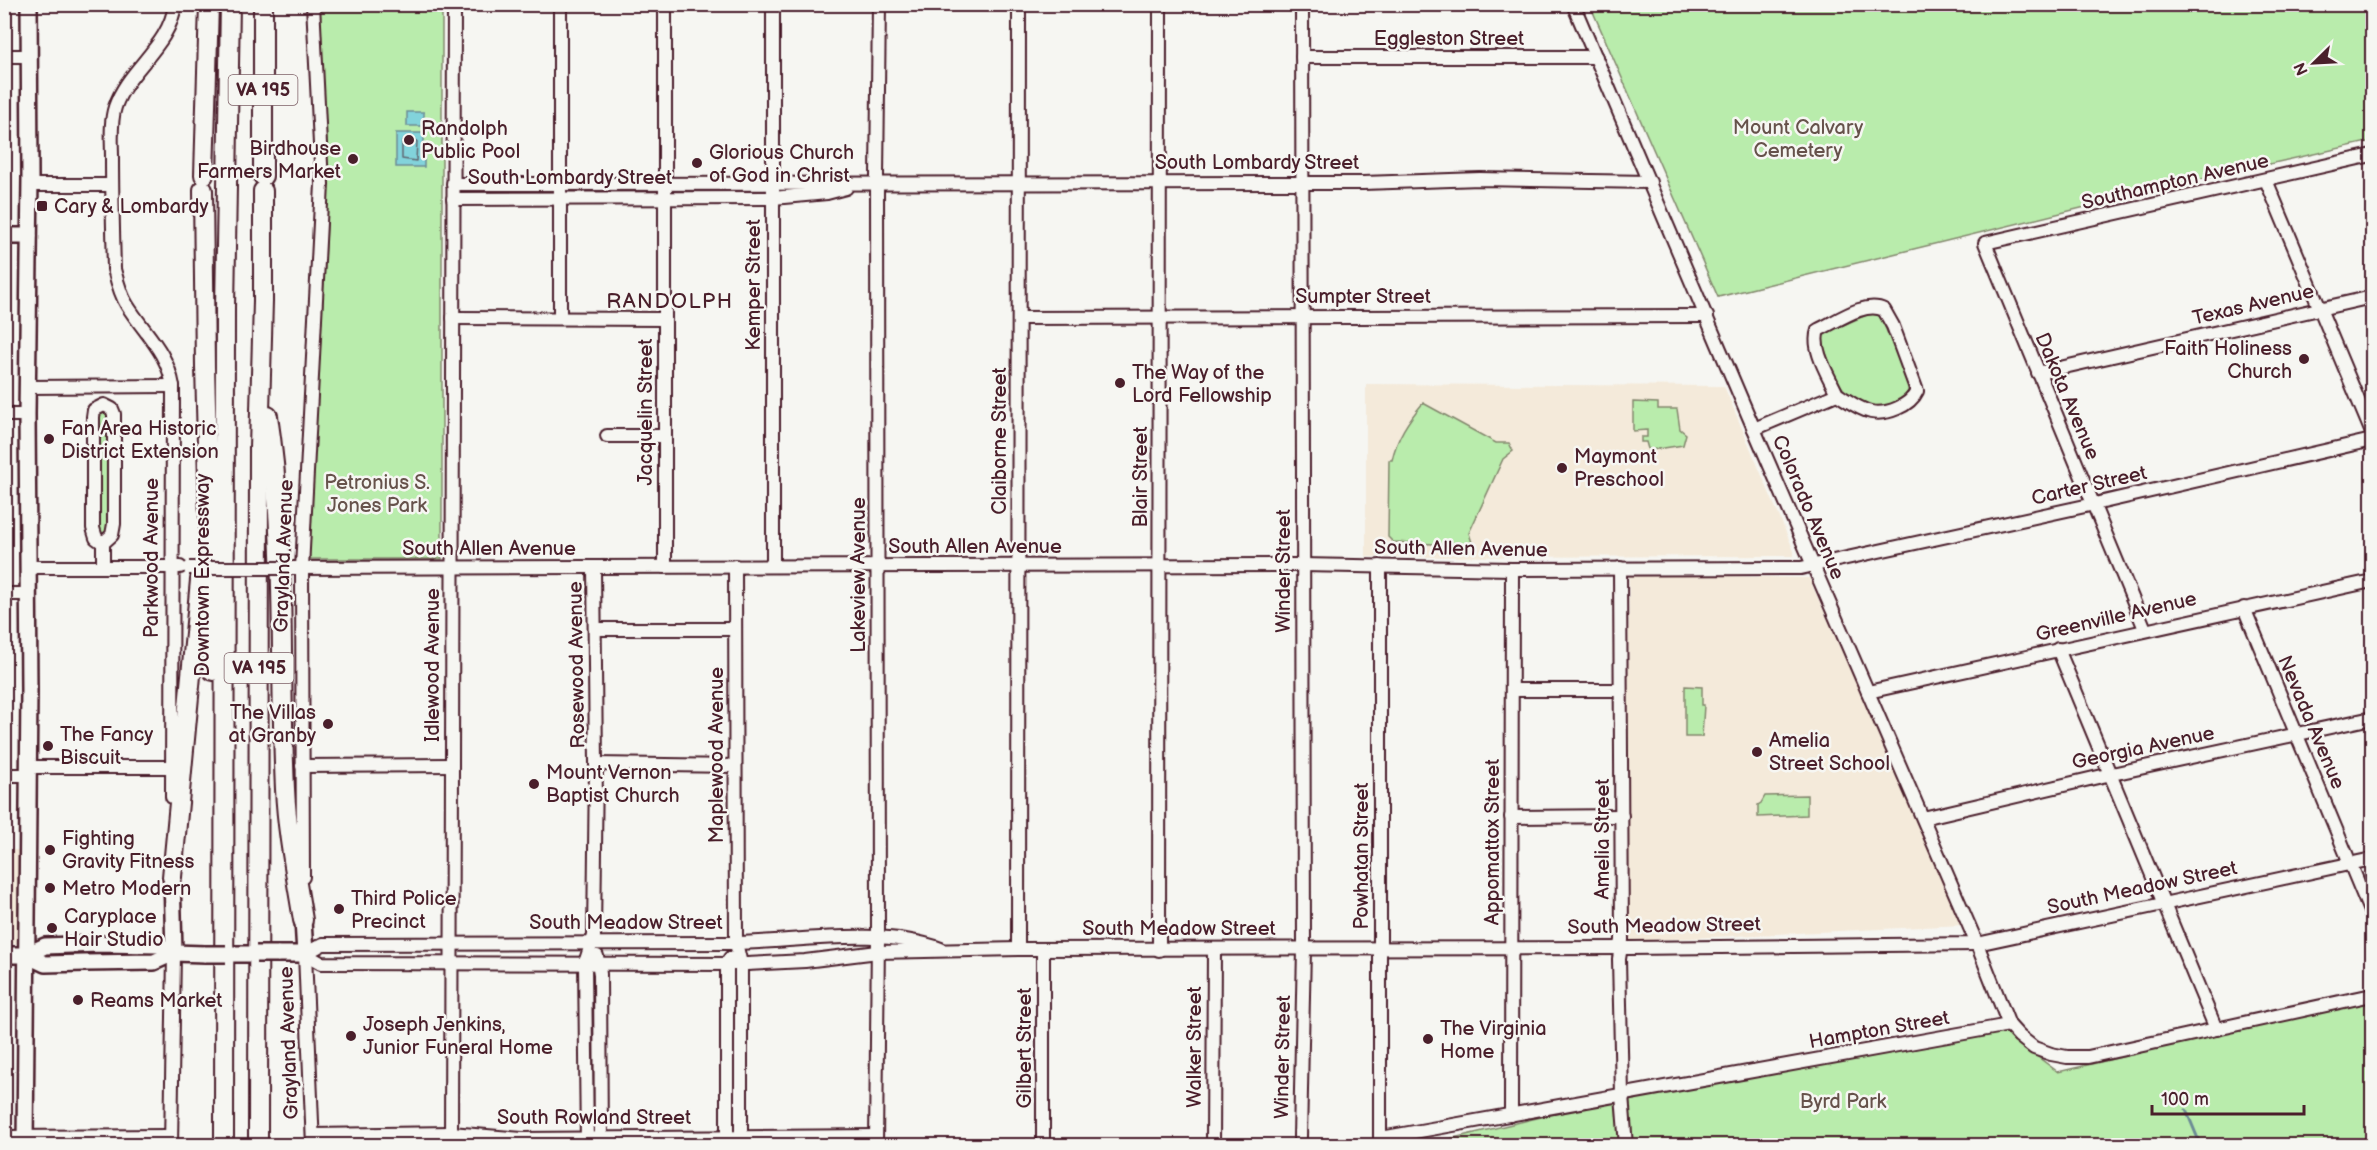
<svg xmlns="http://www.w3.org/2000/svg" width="2377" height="1150" font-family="'Balsamiq Sans',sans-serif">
	<rect width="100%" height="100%" fill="#f6f6f2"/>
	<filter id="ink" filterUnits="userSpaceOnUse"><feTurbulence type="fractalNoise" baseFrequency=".0167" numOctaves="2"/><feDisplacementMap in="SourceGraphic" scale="12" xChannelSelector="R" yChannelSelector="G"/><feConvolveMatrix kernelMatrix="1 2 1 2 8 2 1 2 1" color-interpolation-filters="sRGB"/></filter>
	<g filter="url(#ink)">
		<g fill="#f4eada">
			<path d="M1366,384L1724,386L1794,551V556L1366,557Z"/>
			<path d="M1629,574L1809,578L1964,925L1627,941Z"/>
			<path d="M4,850H18V944H5Z"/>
		</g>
		<g fill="#b9ecac" stroke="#82866c" stroke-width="1.5">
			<path d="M322,5H442V559H311L309,555L327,224V164L320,15Z"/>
			<path d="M1590,5H2372V141L2175,185L1718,297Z"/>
			<path d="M1871,313L1878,314L1882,320L1909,384C1908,395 1905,400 1894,404C1874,412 1848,400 1838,381C1831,369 1827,355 1822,342L1823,337L1827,332Z"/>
			<path d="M1633,402L1658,403V409H1677L1680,429L1686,434L1683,445L1651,450L1648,449L1646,442H1641V437H1647V430L1633,431Z"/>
			<path d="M1423,403L1496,443H1509L1513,451L1503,459L1469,533L1473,546L1393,542L1388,537L1389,460H1392C1397,437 1408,421 1423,403Z"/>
			<path d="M100,411L109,412L111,528L105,536L99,534L96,419Z"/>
			<path d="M1685,686L1702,687V705H1704L1702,737H1685Z"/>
			<path d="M1807,795V815L1758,817V805L1761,803L1765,796Z"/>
			<path d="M2372,998V1145L1420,1146L1621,1098L1998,1027L2058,1072Z"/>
		</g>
		<g fill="#82d3db" stroke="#6c8b95" stroke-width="1.5">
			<rect x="407" y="112" width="17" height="14"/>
			<rect x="396" y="133" width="28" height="34"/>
		</g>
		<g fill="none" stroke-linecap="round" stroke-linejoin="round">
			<path stroke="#606771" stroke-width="1.5" d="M405,139L417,141L416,161L402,159V142Z"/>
			<path stroke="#6c8b95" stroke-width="3" d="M2186,1110L2201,1146"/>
			<g stroke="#4a1f2b" stroke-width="16">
				<g id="minor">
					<path d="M1573,4L1754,429L1977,944L2009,1025L2019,1036L2034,1048L2051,1054L2067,1057H2088L2372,995"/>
					<path d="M4,56H29"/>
					<path d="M1302,57H1596"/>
					<path d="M2266,180L2372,433"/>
					<path d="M453,184L1363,183L1480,179L1650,182"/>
					<path d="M30,185H112"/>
					<path d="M453,199L773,198L827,193L846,188"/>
					<path d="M453,318L665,319"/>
					<path d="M560,318V4"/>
					<path d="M1019,318L1707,316"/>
					<path d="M2038,373L2372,297"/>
					<path d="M27,387L173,386"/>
					<path d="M4,415H27"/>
					<path d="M1754,429L1837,394C1847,400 1860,410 1871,412C1887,415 1910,406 1917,391L1893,326L1884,310C1865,300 1836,322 1818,330C1811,349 1829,376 1837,394"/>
					<path d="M607,436H664"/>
					<path d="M103,543L96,538L93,528V417L94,410L104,405L112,409L114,414V524L112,535L103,543V567"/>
					<path d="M735,566L736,943L741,964V1146"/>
					<path d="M773,566V4"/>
					<path d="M1380,566V1144"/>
					<path d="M28,567H180"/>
					<path d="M665,567V4"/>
					<path d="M288,568L1302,565L1512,569L1801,568L2099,503L2372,440"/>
					<path d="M1620,568L1622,940L1619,959L1622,1095L1626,1146"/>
					<path d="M4,594H28"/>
					<path d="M2244,608L2372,916"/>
					<path d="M595,629H735"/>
					<path d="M2145,629L1985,243L2372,155"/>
					<path d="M2058,649L2216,1029"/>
					<path d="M1512,690H1620"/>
					<path d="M1868,692L2372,581"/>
					<path d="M596,764L735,766"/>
					<path d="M302,766L451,765"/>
					<path d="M28,767H172"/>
					<path d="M4,775H28"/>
					<path d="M172,797L173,386C167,351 145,334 127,305C120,294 117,281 114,269C113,232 112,195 112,158C112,142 110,122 115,107C128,68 170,47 175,4"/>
					<path d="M1511,817L1622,816"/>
					<path d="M1923,818L2098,777L2372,718"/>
					<path d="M303,877L302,568L322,184L313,4"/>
					<path d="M1018,949L1019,4"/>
					<path d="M1159,950L1160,4"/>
					<path d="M305,954L321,963L747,964L805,961L878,952L1018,949L1630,948L1977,944L2372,859"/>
					<path d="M305,954L323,944C459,943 596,944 733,943C798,942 880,926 941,949"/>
					<path d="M305,954L313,1146"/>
					<path d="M597,956L600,974L601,1145"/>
					<path d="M1511,1115L1512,569"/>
					<path d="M313,1135L451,1133L522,1139L876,1136"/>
					<path d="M4,1137L171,1136"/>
					<path d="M1300,1137L1304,949L1302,4"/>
					<path d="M1381,1138L2009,1025"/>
					<path d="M727,1144V963L730,958"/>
					<path d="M171,1146L174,953"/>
					<path d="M451,1146L454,4"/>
					<path d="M587,1146L585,963L594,936L596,764L594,567"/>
					<path d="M876,1146L878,936L877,176L879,4"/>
					<path d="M1043,1146V950"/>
					<path d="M1213,1146L1214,949"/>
				</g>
			</g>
			<g stroke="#4a1f2b" stroke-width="20">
				<g id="major">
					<path d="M4,236H29"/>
					<path d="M172,877L174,953"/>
					<path d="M226,954H256"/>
					<path d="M277,954H305L303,920"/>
					<path d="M4,955H26L45,964L85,963L154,962L174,953L205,954"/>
					<path d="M26,955L45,946L99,944L159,945L174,953"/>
					<path d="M25,1146L29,691L27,415L30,178L29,4"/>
				</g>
			</g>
			<g stroke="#4a1f2b" stroke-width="22">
				<g id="highway">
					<path d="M204,175L209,4"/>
					<path d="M263,176V4"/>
					<path d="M203,190L205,367L213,671"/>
					<path d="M268,416C287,540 279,665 285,789C287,833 296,876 303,920"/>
					<path d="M172,877L200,580"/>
					<path d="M224,1146L225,308L230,4"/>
					<path d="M258,1146L259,448L263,301V191"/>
				</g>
			</g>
			<use href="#minor" stroke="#f6f6f2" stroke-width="12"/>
			<use href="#major" stroke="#f6f6f2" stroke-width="15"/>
			<use href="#highway" stroke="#f6f6f2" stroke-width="18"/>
			<g stroke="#4a1f2b" stroke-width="16" stroke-linecap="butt">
				<path id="minor-bridge" d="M189,568H288"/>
			</g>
			<g stroke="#4a1f2b" stroke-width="20" stroke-linecap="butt">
				<g id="major-bridge">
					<path d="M205,954H226"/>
					<path d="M256,954H277"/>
				</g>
			</g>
			<use href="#minor-bridge" stroke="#f6f6f2" stroke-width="12"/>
			<use href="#major-bridge" stroke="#f6f6f2" stroke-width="15"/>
		</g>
	</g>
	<g fill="#4a1f2b" stroke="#f6f6f2" stroke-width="2">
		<circle cx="409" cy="140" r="6"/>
		<circle cx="353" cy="159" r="6"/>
		<circle cx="697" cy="163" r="6"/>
		<rect x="36" y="200" width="12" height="12" rx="3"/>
		<circle cx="2304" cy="359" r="6"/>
		<circle cx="1120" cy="383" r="6"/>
		<circle cx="49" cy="439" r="6"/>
		<circle cx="1562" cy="468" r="6"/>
		<circle cx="328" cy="724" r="6"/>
		<circle cx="48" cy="746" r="6"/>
		<circle cx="1757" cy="752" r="6"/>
		<circle cx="534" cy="784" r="6"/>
		<circle cx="50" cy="850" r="6"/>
		<circle cx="50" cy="888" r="6"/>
		<circle cx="339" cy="909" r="6"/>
		<circle cx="52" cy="928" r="6"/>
		<circle cx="78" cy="1000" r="6"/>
		<circle cx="351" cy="1036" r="6"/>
		<circle cx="1428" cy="1039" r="6"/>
	</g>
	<g text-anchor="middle" stroke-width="5" stroke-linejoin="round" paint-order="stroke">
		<g fill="#f6f6f2" stroke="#7e6067" stroke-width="1.5">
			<rect x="228.5" y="75" width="69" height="30" rx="4.5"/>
			<rect x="224.5" y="653" width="69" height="30" rx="4.5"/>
		</g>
		<g font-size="18" font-weight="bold" fill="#4a1f2b">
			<text x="263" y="96">VA 195</text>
			<text x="259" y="674">VA 195</text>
		</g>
		<g font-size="20" fill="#4a1f2b" stroke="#f6f6f2">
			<text x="1449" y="45">Eggleston Street</text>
			<text x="1257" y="169">South Lombardy Street</text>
			<text x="570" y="184">South Lombardy Street</text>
			<text transform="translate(2175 181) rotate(-13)" y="7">Southampton Avenue</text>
			<text transform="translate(753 285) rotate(-90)" y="7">Kemper Street</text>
			<text x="1363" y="303">Sumpter Street</text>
			<text transform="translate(2253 304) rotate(-13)" y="7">Texas Avenue</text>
			<text transform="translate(2068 396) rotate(67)" y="7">Dakota Avenue</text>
			<text transform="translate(645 412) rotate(-90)" y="7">Jacquelin Street</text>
			<text transform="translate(999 441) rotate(-90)" y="7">Claiborne Street</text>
			<text transform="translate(1140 477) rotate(-90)" y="7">Blair Street</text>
			<text transform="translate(2089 485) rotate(-13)" y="7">Carter Street</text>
			<text transform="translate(1809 507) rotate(67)" y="7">Colorado Avenue</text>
			<text x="975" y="553">South Allen Avenue</text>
			<text x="489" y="555">South Allen Avenue</text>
			<text transform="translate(1461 548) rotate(1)" y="7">South Allen Avenue</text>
			<text transform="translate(283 556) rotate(-88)" y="7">Grayland Avenue</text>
			<text transform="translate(151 558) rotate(-90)" y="7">Parkwood Avenue</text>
			<text transform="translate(1283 571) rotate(-90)" y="7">Winder Street</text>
			<text transform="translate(202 575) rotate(-90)" y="7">Downtown Expressway</text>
			<text transform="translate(858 575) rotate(-90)" y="7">Lakeview Avenue</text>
			<text transform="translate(2116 616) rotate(-13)" y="7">Greenville Avenue</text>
			<text transform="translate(432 665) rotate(-90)" y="7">Idlewood Avenue</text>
			<text transform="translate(576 665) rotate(-91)" y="7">Rosewood Avenue</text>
			<text transform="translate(2312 722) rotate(67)" y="7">Nevada Avenue</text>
			<text transform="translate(2143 747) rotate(-12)" y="7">Georgia Avenue</text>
			<text transform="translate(716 755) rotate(-90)" y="7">Maplewood Avenue</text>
			<text transform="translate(1602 839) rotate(-90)" y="7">Amelia Street</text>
			<text transform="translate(1492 842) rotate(-90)" y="7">Appomattox Street</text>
			<text transform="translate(1361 856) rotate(-90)" y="7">Powhatan Street</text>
			<text transform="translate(2142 887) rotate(-12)" y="7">South Meadow Street</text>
			<text x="626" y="929">South Meadow Street</text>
			<text transform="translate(1664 925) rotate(-1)" y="7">South Meadow Street</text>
			<text x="1179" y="935">South Meadow Street</text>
			<text transform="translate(1879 1029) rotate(-10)" y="7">Hampton Street</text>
			<text transform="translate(288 1043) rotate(-92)" y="7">Grayland Avenue</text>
			<text transform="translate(1194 1047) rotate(-90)" y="7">Walker Street</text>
			<text transform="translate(1024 1048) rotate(-90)" y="7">Gilbert Street</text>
			<text transform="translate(1282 1057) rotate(-89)" y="7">Winder Street</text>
			<text x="594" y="1124">South Rowland Street</text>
		</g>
		<g font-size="20" fill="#66524b" stroke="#f6f6f2">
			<text x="1798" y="134">Mount Calvary<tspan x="1798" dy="23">Cemetery</tspan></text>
			<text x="377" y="489">Petronius S.<tspan x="377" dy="23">Jones Park</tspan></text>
			<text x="1843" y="1108">Byrd Park</text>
		</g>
		<g font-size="20" fill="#4a1f2b" stroke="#f6f6f2" text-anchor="start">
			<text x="421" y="135">Randolph<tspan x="421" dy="23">Public Pool</tspan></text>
			<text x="341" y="155" text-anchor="end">Birdhouse<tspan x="341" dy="23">Farmers Market</tspan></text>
			<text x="709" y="159">Glorious Church<tspan x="709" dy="23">of God in Christ</tspan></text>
			<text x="54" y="213">Cary &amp; Lombardy</text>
			<text x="2292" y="355" text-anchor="end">Faith Holiness<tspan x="2292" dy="23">Church</tspan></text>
			<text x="1132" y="379">The Way of the<tspan x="1132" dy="23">Lord Fellowship</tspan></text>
			<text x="61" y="435">Fan Area Historic<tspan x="61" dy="23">District Extension</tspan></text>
			<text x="1574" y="463">Maymont<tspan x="1574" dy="23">Preschool</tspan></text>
			<text x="316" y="719" text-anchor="end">The Villas<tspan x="316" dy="23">at Granby</tspan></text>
			<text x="60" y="741">The Fancy<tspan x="60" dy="23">Biscuit</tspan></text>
			<text x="1769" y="747">Amelia<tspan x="1769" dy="23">Street School</tspan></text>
			<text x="546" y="779">Mount Vernon<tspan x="546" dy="23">Baptist Church</tspan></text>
			<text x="62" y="845">Fighting<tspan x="62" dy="23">Gravity Fitness</tspan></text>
			<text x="62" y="895">Metro Modern</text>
			<text x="351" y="905">Third Police<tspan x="351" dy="23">Precinct</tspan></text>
			<text x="64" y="923">Caryplace<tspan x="64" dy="23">Hair Studio</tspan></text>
			<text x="90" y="1007">Reams Market</text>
			<text x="363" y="1031">Joseph Jenkins,<tspan x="363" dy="23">Junior Funeral Home</tspan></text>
			<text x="1440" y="1035">The Virginia<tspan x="1440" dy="23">Home</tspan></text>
		</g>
		<g font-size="21" letter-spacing="1.5" fill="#4a1f2b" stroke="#f6f6f2">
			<text x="670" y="308">RANDOLPH</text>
		</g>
	</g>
	<rect width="2377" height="1150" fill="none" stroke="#f6f6f2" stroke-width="24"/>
	<rect x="12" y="12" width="2353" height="1126" fill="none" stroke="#4a1f2b" stroke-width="2" filter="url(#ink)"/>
	<g transform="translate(2314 63) rotate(246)" stroke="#f6f6f2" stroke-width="4.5" paint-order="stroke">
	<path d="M0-4.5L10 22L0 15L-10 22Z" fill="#4a1f2b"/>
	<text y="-9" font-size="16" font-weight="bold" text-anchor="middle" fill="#4a1f2b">N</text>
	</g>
	<path d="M2152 1105v9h152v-9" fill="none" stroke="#4a1f2b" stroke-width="3"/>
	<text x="2161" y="1105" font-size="18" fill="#4a1f2b" stroke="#f6f6f2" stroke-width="4.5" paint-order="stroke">100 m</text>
</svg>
